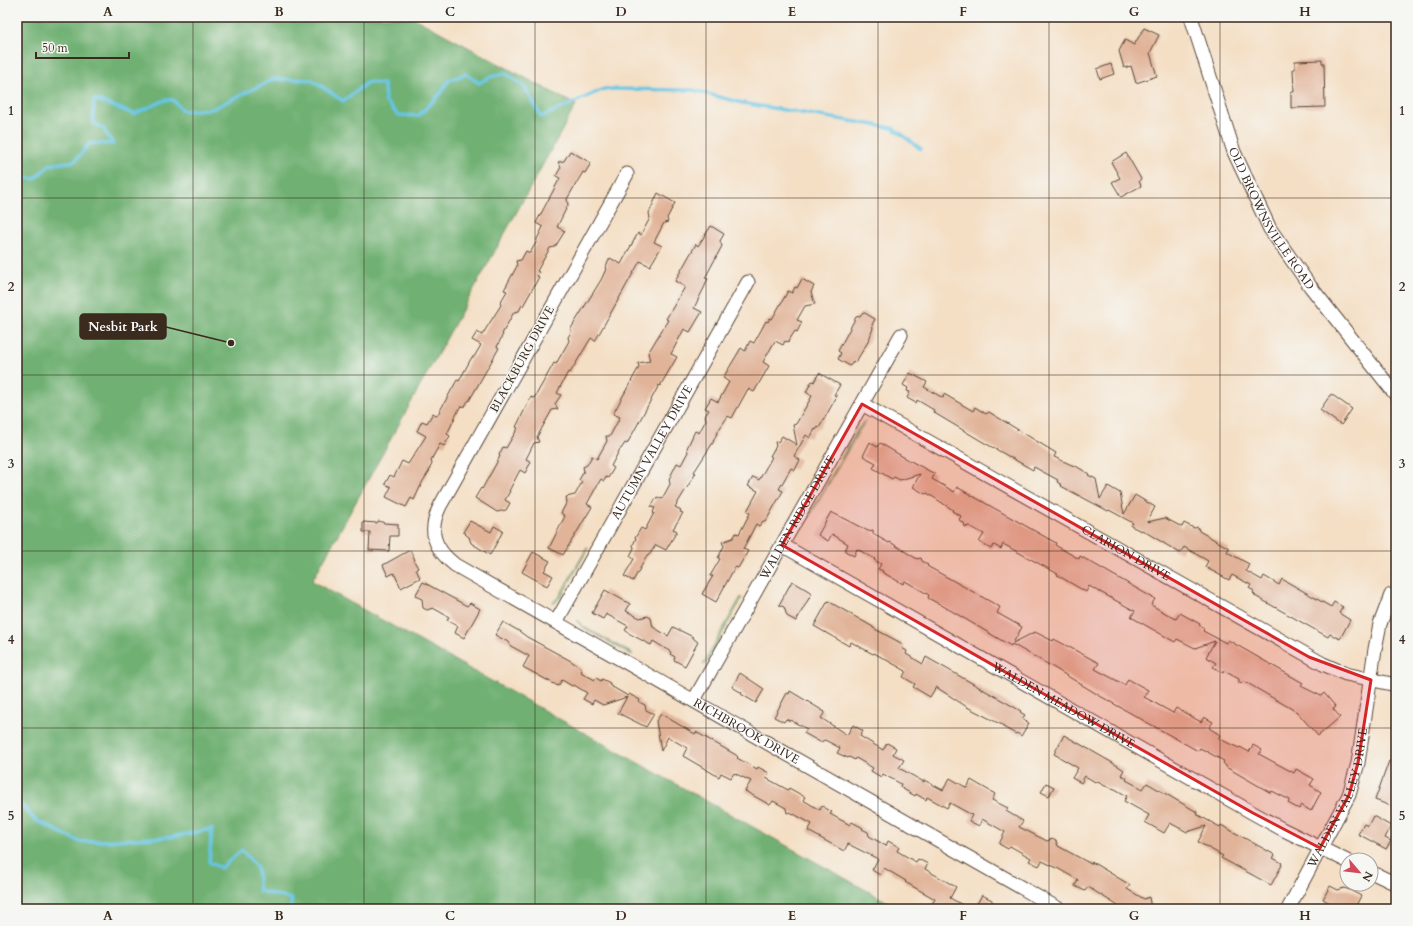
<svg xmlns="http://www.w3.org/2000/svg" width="1413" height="926" font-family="Cardo,serif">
	<rect width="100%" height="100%" fill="#f6f6f2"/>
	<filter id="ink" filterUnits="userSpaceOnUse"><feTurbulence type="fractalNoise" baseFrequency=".025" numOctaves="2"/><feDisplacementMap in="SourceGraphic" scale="8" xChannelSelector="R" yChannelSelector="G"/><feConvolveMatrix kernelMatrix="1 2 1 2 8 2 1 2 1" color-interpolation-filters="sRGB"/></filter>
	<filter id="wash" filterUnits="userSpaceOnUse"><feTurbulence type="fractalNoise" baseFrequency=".012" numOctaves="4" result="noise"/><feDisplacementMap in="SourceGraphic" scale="16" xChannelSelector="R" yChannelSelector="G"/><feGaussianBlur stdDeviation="0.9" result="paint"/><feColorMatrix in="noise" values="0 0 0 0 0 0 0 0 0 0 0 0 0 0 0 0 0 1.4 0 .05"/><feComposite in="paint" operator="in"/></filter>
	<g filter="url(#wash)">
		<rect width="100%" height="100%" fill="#f4dfc5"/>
		<g fill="#8bcc84" stroke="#637b51">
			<path d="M866,421L859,431L809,518H808L857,430L862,424Z"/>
			<path d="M587,548H588L561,597L554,604L553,602L559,597Z"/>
			<path d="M741,597L742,598L705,665L703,664Z"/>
			<path d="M577,620L584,627L633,654L632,655L581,626L576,621Z"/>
		</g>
		<path fill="#70b072" stroke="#566d48" d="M17,17H412L576,105L312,581L900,909H17Z"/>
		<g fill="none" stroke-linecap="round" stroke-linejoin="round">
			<g stroke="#66c5e4" stroke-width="3.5">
				<path d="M17,177L35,179L49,165L75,161L90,143L113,144L103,128L93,123L94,99L134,114L165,100H173L183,111L212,109L274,79L312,80L343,101L368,82L384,84L385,101L398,115L418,116L440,94L449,80L466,74L479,83L490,77L505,73L525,87L541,117L604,89L693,90L742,103L893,128L921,149"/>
				<path d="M17,800L35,820L80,842L171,837L212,829L209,862L221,868L242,850L257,868L259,891L292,899L290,909"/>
			</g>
		</g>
		<g id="blocks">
			<g fill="#e1b499">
				<path d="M1144,28L1159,35L1150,53L1157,76L1136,83L1131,66L1124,68L1119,51L1125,40L1134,45Z"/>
				<path d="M1322,60V63H1324L1325,107L1291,108V92H1294L1293,69H1295V61Z"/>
				<path d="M1111,64L1114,74L1100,79L1097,69Z"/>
				<path d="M570,151L591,163L585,173L583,172L567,199L568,205L557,227L565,231L555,247L550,248L537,271L539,272L537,276L539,277L523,306L522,305L519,311L514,312L502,334H503L497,347L499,348L469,401H468L465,406L460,407L447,434L450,436L444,446L440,444L431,460L432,464L429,470H430L423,481L414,500L411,498L406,507L386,497L391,487L385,484L390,475L394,477L402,461L408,464L426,436L417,431L422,421L427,423L433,413L437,416L457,380L459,381L472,357H474L481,345L472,340L477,332L482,335L501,305L500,303L507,291L504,290L517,266L516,261L521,260L526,251L530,253L537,241V239L543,227L536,223L560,178L556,176L561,167L558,162L564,161Z"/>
				<path d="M1126,153L1141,179L1139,181L1141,186L1121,197L1112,182L1120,178L1111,162Z"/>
				<path d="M658,193L675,203L667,218L668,222L664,223L654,242L662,246L650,266L640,261L595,341L591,338L570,373L568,372L557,393L561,395L555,404L558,409L552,410L537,437L539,442L534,443L526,459L531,462L525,473L520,470L509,491H510L505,500L510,503L506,510L497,512L475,498L481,488L482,489L496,464L500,456L499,455L503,447L506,448L518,428L516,427L531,397L534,398L536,395L554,363L556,364L561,355L569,341L568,337L572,331L570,330L601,280L606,269L605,268L610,258L621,264L638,233L641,235L650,218L649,213Z"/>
				<path d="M711,226L724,234L720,241L722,246L705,278L708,279L705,284H706L694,308L702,312L690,332L684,329L671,354L677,357L660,386L659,385L627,444L625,443L621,449H620L611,466L614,468L608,478L606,477L604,481L601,479L598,484L587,504L592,507L563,555L549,548L565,516L561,513L567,502L566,497L575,495L582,482L579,480L584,471L583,467L587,465L592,456L597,459L607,441L606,436H610L620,417L613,414L639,367L638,363L650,361L648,353L668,320L666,319L685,287L675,281L696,244L698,246Z"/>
				<path d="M802,279L814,286L811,292L815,304L805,306L797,320L802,322L797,332L795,331L788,342L785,341L783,345L775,341L763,362L769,366L754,392L748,389L732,418L728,416L720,428L713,441H714L694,472L696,473L675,507L681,510L680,512L683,513L673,529L677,531L666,550L656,545L649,555L647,556L633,581L624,576L634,559L630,556L634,548L633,545L636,538H635L641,528L645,530L654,513L653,512L655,508L651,507L657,497L662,499L670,484L669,479L677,463L681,465L688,452L687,448L695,431L699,433L706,420L705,416L709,410L705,408L711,398L718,402L729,382L723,378L741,348L745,351L750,341L754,343L766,321L768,322L770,318L772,319L788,291L792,293L795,287L797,288Z"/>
				<path d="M863,312L875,319L872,325L873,328L869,340L857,360L855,363L853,361L850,366L838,359L841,353L838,351L856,317L860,316Z"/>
				<path d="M819,373L840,385L834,395L837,396L819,428L818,427L816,430L815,429L810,438L806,435L794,456L800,460L795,470L791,468L779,489L783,491L767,519L765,522L763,521L759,526L756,524L743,549L748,551L738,568L735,567L716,602L702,594L713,576H710L720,559L718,558L724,546L722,542L733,538L736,533L739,534L750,513L747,511L758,491L748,486L753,477L759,480L772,457L770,456L776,446L775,442L779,441L782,436L797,445L793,425L796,424L812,396L806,392L812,381L814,382Z"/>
				<path d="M910,373L927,382L924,387L943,398L944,394L973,411L975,407L986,414L989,412L1056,453L1054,457L1074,466V465L1089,474L1088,475L1096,479L1100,499L1108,486L1120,493L1124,514L1135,495L1155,507L1147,522L1165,518L1182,527L1184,523L1194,528L1198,527L1199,531L1229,548L1227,552L1249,564L1246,571L1262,580L1264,576L1279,585L1282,579L1331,607L1334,602L1343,607L1339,613L1350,620L1340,639L1330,634L1328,637L1255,596V595L1253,593L1254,591L1249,588L1251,585L1232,575L1229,580L1205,567L1208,561L1184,547L1180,553L1142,530L1141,531L1131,526L1133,523L1109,510L1108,511L1061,486L1062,485L1057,482L1058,480L1034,467L1033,470L983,442L936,414L933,412L934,410L917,400L916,403L907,398L910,392L907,391L908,388L903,385Z"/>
				<path d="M1331,394L1352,409L1341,425L1320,410Z"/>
				<path d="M870,442L877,447L880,443L905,458L935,474L932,479L946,487L954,492L957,487L962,490L1056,543L1055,545L1079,559L1080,556L1155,599L1151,605L1176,619L1180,613L1200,624L1199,625L1204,628L1203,631L1226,643L1228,640L1303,683L1301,686L1321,696L1324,693L1336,707L1333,709L1340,717L1318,736L1297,712L1249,684L1244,682L1239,683V679L1224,671L1223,673L1213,667L1216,663L1206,657L1215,641L1195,648L1177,639L1175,642L1131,617L1135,611L1089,586L1086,592L1057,575L1058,574L1003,544L1001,549L994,545L991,549L979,542L984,534L969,526L965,527L964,523L959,520L961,516L952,511L953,510L927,493L925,494L913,487L920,474L900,480L894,477L892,479L873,468L876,463L863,456Z"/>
				<path d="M831,512L868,531L873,530V534L889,543L890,542L917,559L921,558L922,561L928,565L927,566L1000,607L997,613L1022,627L1013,643L1035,632L1053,641L1054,639L1099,663L1095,669L1125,685L1128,679L1148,690L1144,697L1173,713L1176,708L1201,722L1204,717L1213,722L1209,728L1220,735L1218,738L1230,744L1239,748L1240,747L1249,752L1253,745L1262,750L1259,754L1294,773L1296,769L1314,779L1310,785L1321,792L1311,811L1301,805L1299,809L1288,803L1290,800L1272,791L1271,793L1226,767V766L1223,763L1224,761L1200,748L1198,751L1100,696L1051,666L1012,644L1011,646L938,603H937L928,598L929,595L905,581L903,584L882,572L883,571L878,569L881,564L874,560L875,559L857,549L854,556L845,551L848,544L832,534L828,541L818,535Z"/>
				<path d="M378,521L382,522L384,523L398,524V536H390L389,551L369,550L370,532H363V522L377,523Z"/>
				<path d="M470,521L491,532L494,526L503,531L490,555L471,543L469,537L465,534L466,533L463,532Z"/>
				<path d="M410,550L415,560L414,561L418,568L416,569L420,578L401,588L394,573L388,576L383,565Z"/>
				<path d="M533,552L550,561L544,571L553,576L547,586L522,572Z"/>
				<path d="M792,581L812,593L796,621L787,616L784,607L779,605Z"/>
				<path d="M423,582L467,606L470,603L480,609L464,638L455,633L458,626L447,620L449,617L433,608L427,610L423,608L422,599L415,596Z"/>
				<path d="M605,590L630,604L626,611L640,618L647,616L651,618L653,627L668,636L673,627L693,637L694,639L698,642L685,666L674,660L675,657L670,654L671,652L653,641L651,645L630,634L625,630L628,626L606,614L603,619L592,613Z"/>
				<path d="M828,601L873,627V628L901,643L903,646L902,648L907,651L906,654L923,664L926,657L1021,711L1020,712L1025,715L1022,719L1029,723L1021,736L1017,733L1016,734L1003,727L1004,726L967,707L936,687L930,697L913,687L915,684L903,677L906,671L874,653L873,654L851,642L849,646L814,626Z"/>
				<path d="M503,622L519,631L527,637L571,661L581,668L582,673L595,680L596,678L601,681L602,679L610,683L609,685L628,696L629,694L640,700L639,702L645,705L646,710L654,714L646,727L618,713L627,697L603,705L594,700L592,704L583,699L587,693L574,685L572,686L562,680L558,686L523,667L529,656L509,645L510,643L495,635Z"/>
				<path d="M740,673L764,689L756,703L741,694L742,693L732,687Z"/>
				<path d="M790,691L825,712L821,718L847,735L853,725L863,731L860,736L883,750L887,743L896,748L893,754L904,760L899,768L924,782V780L943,790L950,778L967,788L971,780L995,794L992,800L1008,808L1006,811L1023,821L1019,827L1047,841L1052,839L1056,841L1058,846L1091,864L1092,862L1130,885L1127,889L1144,899L1149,897L1151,909H1123L1088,887L1085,891L1075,886L1078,880L1057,868L1042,861L1039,866L1029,861L1031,858L1010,846L1008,849L999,844L1005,832L982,819L979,826L969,821L972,815L950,803L947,808L927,797L926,800L916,794L915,796L900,787L901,784L883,774L881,777L871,771L873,768L856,758L855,760L849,757L848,758L837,753L840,748L825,740L820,742L804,733L807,729L790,720V721L786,719L784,722L774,717L787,693L789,694Z"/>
				<path d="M661,714L695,734L696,732L736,755L738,757L737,758L757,769L758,767L769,773L766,778L788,790L789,788L805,797L803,800L820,810L822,806L832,812L830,814L850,825L852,822L863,828L862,829L868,832L869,836L886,846L888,841L899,847L897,851L916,862L918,859L928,864L925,869L956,887L950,898L970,909H929L935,899L905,882L906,881L884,868L880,875L872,870L878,859L848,844L844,851L808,831L812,824L790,812L787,813L786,808L773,801L770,805L745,791L751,781L734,773L731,778L721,773L719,777L683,756L687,748L668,737L661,751L656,721Z"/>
				<path d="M1064,735L1118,766L1124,770L1121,775L1127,778L1126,780L1143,789L1147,783L1197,812L1196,814L1220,827L1221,825L1275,855L1273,858L1282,863L1281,865H1282L1271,885L1221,858L1223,856L1198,842L1206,826L1187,832L1170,823L1164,833L1145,822L1149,815L1124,801L1127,796L1115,789L1105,786L1096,781L1095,782L1085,776L1081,783L1072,778L1078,768L1054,754Z"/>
				<path d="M1389,761L1396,763V808L1375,800Z"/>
				<path d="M1046,783L1054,787L1049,796L1041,792Z"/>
				<path d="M1373,816L1391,826L1385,838L1391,841L1386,849L1358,834L1364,824L1368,826Z"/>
				<path d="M1330,886L1338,890L1344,888L1350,890L1361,896L1354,909H1343L1336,907L1323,899Z"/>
				<path d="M982,895L992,900V902L1006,909H974Z"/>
			</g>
		</g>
	</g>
	<g filter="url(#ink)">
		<use href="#blocks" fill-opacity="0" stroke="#574537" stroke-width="1"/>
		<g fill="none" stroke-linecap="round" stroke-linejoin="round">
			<g stroke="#574537" stroke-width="15">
				<g id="street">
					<path id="s1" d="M1191,17L1234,152L1270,229L1310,286L1396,395"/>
					<path id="s2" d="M627,174L440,506C428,531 433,548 455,565L1059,909"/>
					<path id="s3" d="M862,404L1323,664L1346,674L1396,685"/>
					<path id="s4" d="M782,545L1253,813L1282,829L1347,861"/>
					<path id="s5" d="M556,622L748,282"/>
					<path id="s6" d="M694,700L901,335"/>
					<path d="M1371,872L1396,884"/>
					<path id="s7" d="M1288,909L1349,795L1358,763L1375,649L1380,624L1391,595"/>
				</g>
			</g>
			<use href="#street" stroke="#fff" stroke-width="13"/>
		</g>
	</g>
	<path fill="#d62828" fill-opacity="0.2" stroke="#d62828" stroke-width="3" stroke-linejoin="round" d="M862,404L1309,657L1371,680L1358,763L1349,795L1320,848L1253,813L782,545Z"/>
	<path fill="none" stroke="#3b2a1e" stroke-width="1" stroke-opacity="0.55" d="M193,17V909M364,17V909M535,17V909M706,17V909M878,17V909M1049,17V909M1220,17V909M17,198H1396M17,375H1396M17,551H1396M17,728H1396"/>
	<g text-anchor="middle" stroke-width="3" stroke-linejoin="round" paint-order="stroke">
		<g font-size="12" fill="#3b2a1e" stroke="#f6f6f2">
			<text dy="4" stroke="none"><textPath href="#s1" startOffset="218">OLD BROWNSVILLE ROAD</textPath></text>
			<text transform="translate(522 359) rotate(-61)" y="4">BLACKBURG DRIVE</text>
			<text dy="4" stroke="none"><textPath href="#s5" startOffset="195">AUTUMN VALLEY DRIVE</textPath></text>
			<text dy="4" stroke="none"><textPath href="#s6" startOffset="210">WALDEN RIDGE DRIVE</textPath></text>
			<text dy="4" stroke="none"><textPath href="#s3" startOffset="303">CLARION DRIVE</textPath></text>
			<text dy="4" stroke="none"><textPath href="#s4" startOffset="324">WALDEN MEADOW DRIVE</textPath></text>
			<text dy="4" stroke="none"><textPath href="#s2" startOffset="784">RICHBROOK DRIVE</textPath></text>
			<text dy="4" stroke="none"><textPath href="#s7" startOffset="123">WALDEN VALLEY DRIVE</textPath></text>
		</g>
	</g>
	<path fill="none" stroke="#3b2a1e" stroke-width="1.5" d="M231 343L166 327"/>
	<circle fill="#3b2a1e" stroke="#f6f6f2" stroke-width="1.5" cx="231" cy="343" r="4"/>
	<rect fill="#3b2a1e" stroke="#3b2a1e" stroke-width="1.5" x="80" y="314" width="86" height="25" rx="4"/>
	<g font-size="13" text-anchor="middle" font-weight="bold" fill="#fff">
		<text x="123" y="331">Nesbit Park</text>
	</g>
	<rect width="1413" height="926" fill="none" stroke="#f6f6f2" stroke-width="44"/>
	<g transform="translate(1359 872) rotate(118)"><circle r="19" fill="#f6f6f2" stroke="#aba49d"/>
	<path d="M0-3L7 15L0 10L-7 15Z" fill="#d1495b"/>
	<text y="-6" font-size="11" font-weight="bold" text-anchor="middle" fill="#3b2a1e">N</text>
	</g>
	<path d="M36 52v6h93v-6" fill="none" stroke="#3b2a1e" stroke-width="2"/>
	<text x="42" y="52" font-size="12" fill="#3b2a1e" stroke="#f6f6f2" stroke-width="3" paint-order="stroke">50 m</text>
	<rect x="22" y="22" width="1369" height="882" fill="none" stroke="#3b2a1e" stroke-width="1.5"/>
	<g font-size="13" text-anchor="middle" font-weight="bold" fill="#3b2a1e">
		<text x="108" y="16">A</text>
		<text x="279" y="16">B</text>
		<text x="450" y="16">C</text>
		<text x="621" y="16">D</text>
		<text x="792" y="16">E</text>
		<text x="963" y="16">F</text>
		<text x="1134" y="16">G</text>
		<text x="1305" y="16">H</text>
		<text x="11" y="115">1</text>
		<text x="1402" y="115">1</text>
		<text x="11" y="291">2</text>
		<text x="1402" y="291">2</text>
		<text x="11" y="468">3</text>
		<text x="1402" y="468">3</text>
		<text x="11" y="644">4</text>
		<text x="1402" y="644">4</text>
		<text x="11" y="820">5</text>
		<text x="1402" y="820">5</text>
		<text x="108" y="920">A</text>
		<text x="279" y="920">B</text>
		<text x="450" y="920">C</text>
		<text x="621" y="920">D</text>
		<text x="792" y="920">E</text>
		<text x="963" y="920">F</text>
		<text x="1134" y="920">G</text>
		<text x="1305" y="920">H</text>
	</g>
</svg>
